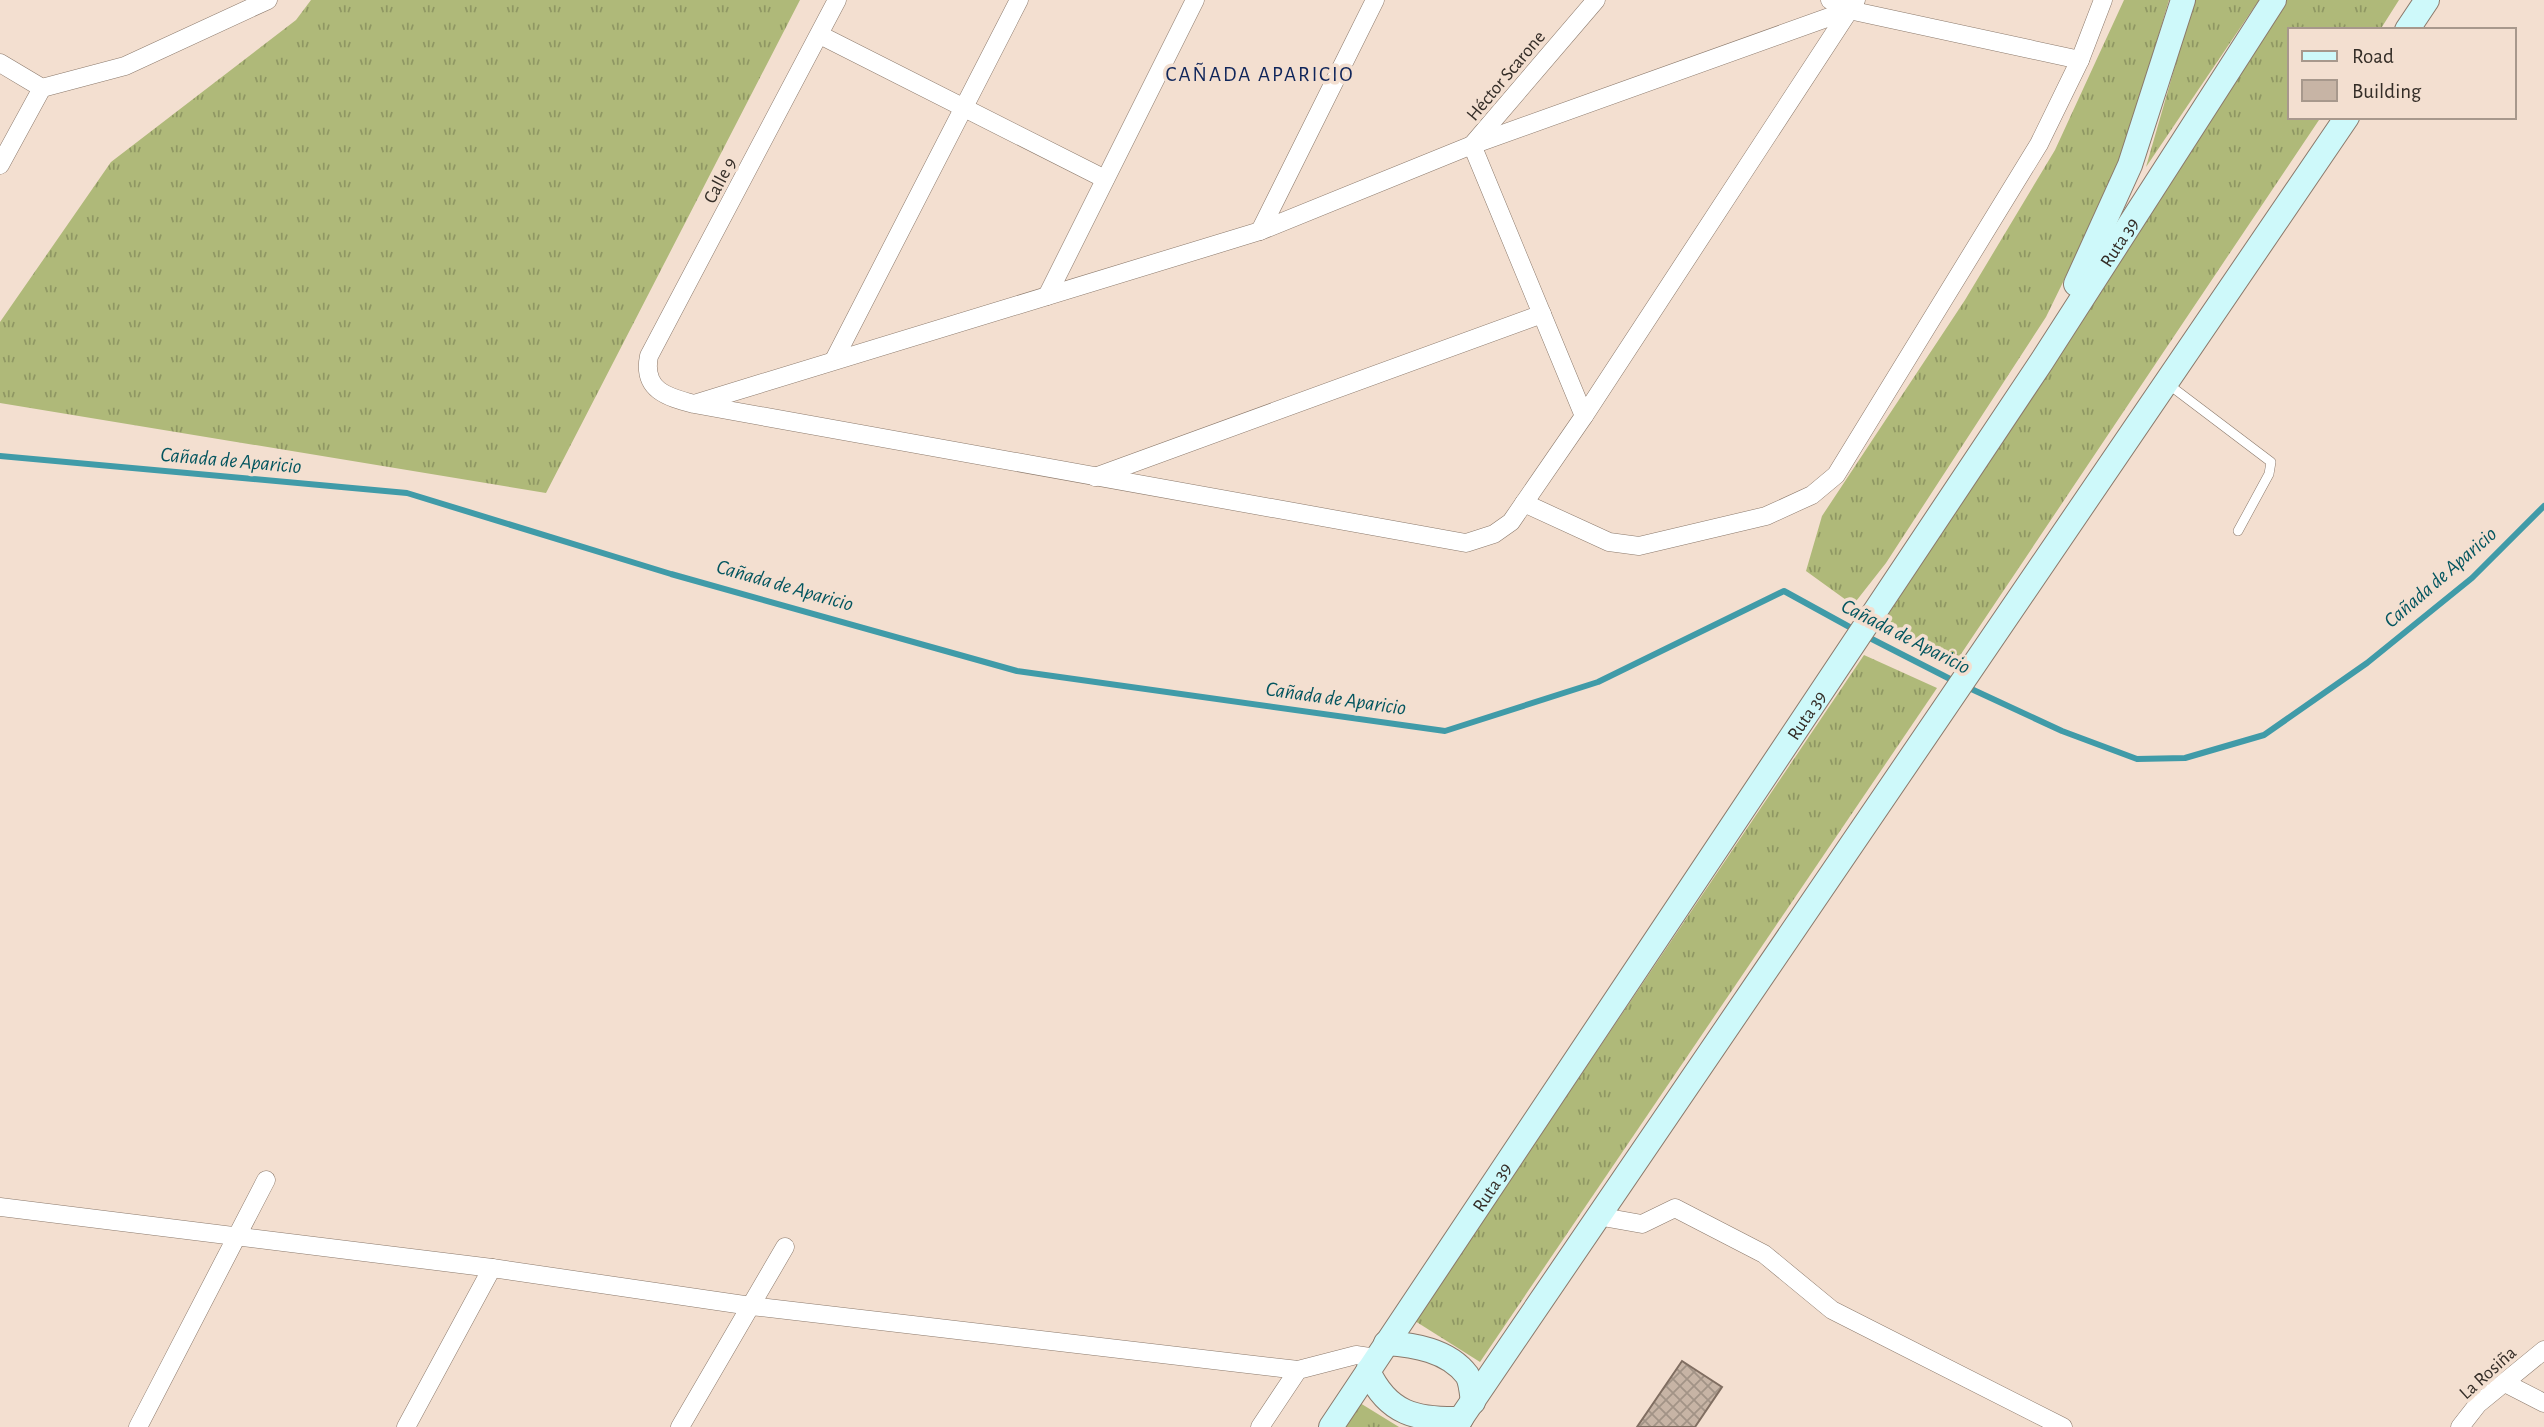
<svg xmlns="http://www.w3.org/2000/svg" width="2544" height="1427" font-family="'Alegreya Sans',sans-serif">
	<defs>
		<pattern id="grass-tufts" width="24" height="20" patternUnits="userSpaceOnUse" patternTransform="scale(1.75)"><rect width="24" height="20" fill="#afb979"/><path d="M3 7l-1-3M5 7V3M7 7l1-3M15 17l-1-3M17 17v-4M19 17l1-3" fill="none" stroke="#8f9763"/></pattern>
		<pattern id="building-cross-hatch" width="8" height="8" patternUnits="userSpaceOnUse" patternTransform="scale(1.75)"><rect width="8" height="8" fill="#c7b4a5"/><path d="M0 0l8 8M0 8l8-8" fill="none" stroke="#a29386"/></pattern>
	</defs>
	<rect width="100%" height="100%" fill="#f3dfd0"/>
	<g fill="url(#grass-tufts)">
		<path d="M311,0H800L546,493L0,403V322L111,162L296,20Z"/>
		<path d="M2124,0H2169L2128,138L2105,196L2046,317L1886,563L1853,605L1806,571L1822,516L1965,300L2055,150Z"/>
		<path d="M2194,0H2259L2146,167Z"/>
		<path d="M2287,0H2399L2380,30H2290V117H2321L1957,660L1878,630Z"/>
		<path d="M1864,655L1937,688L1480,1362L1415,1321Z"/>
		<path d="M1360,1403L1399,1427H1344Z"/>
	</g>
	<g fill="none" stroke-linecap="round" stroke-linejoin="round">
		<g stroke="#409ba8" stroke-width="6">
			<path d="M0,456L407,493L671,574L1017,671L1445,731L1598,682L1784,591L1855,630"/>
			<path d="M1864,635L1954,681"/>
			<path d="M1967,687L2062,731L2137,759L2185,758L2264,735L2367,663L2472,578L2544,506"/>
		</g>
	</g>
	<path fill="url(#building-cross-hatch)" stroke="#806e61" stroke-width="2" d="M1682,1361L1722,1387L1695,1427H1637Z"/>
	<g fill="none" stroke-linecap="round" stroke-linejoin="round">
		<g stroke="#8b796b" stroke-width="10">
			<path id="service" d="M2168,384L2271,462L2269,474L2238,531"/>
		</g>
		<g stroke="#8b796b" stroke-width="19">
			<g id="minor">
				<path d="M837,0L649,356C642,390 667,397 694,404L1466,543L1494,534L1511,522L1584,416L1856,0"/>
				<path d="M1830,0L1849,10L2080,60"/>
				<path d="M820,35L1105,179"/>
				<path d="M0,63L42,88L125,66L268,0"/>
				<path d="M0,165L42,88"/>
				<path d="M1260,231L1375,0"/>
				<path d="M1047,296L1195,0"/>
				<path d="M835,358L1019,0"/>
				<path d="M697,403L1260,231L1472,145L1849,10"/>
				<path d="M1584,416L1472,145L1596,0"/>
				<path d="M1095,477L1542,314"/>
				<path d="M1524,503L1609,542L1639,546L1766,516L1812,495L1836,475L2039,144L2080,60L2103,0"/>
				<path d="M0,1207L492,1268L751,1306L1298,1370"/>
				<path d="M1597,1216L1642,1224L1675,1208L1764,1254L1832,1310L2063,1427"/>
				<path d="M2505,1383L2544,1403"/>
				<path d="M138,1427L266,1180"/>
				<path d="M406,1427L492,1268"/>
				<path d="M680,1427L785,1247"/>
				<path d="M1260,1427L1298,1370L1356,1355L1376,1358"/>
				<path d="M2460,1427L2478,1404L2544,1350"/>
			</g>
		</g>
		<g stroke="#8b796b" stroke-width="26">
			<g id="secondary">
				<path d="M2407,30L2427,0"/>
				<path d="M2076,284L2130,165L2183,0"/>
				<path d="M1386,1343C1414,1345 1448,1350 1467,1375C1471,1381 1472,1395 1473,1402"/>
				<path d="M1368,1371C1388,1414 1416,1420 1461,1419"/>
				<path id="s1" d="M1331,1427L2042,361L2274,0"/>
				<path d="M1455,1427L2347,117"/>
			</g>
		</g>
		<use href="#service" stroke="#fff" stroke-width="9"/>
		<use href="#minor" stroke="#fff" stroke-width="18"/>
		<use href="#secondary" stroke="#cef9fa" stroke-width="24"/>
	</g>
	<g text-anchor="middle" stroke-width="7" stroke-linejoin="round" paint-order="stroke">
		<g font-size="19" fill="#342d27" stroke="#f3dfd0">
			<text transform="translate(1505 75) rotate(-50)" y="7">Héctor Scarone</text>
			<text transform="translate(719 180) rotate(-62)" y="7">Calle 9</text>
			<text dy="7" stroke="none"><textPath href="#s1" startOffset="1423">Ruta 39</textPath></text>
			<text dy="7" stroke="none"><textPath href="#s1" startOffset="856">Ruta 39</textPath></text>
			<text dy="7" stroke="none"><textPath href="#s1" startOffset="289">Ruta 39</textPath></text>
			<text transform="translate(2487 1372) rotate(-42)" y="7">La Rosiña</text>
		</g>
		<g font-size="21" letter-spacing="2" fill="#0f255a" stroke="#f3dfd0">
			<text x="1260" y="81">CAÑADA APARICIO</text>
		</g>
		<g font-size="21" font-style="italic" fill="#03555f" stroke="#f3dfd0">
			<text transform="translate(231 460) rotate(5)" y="7">Cañada de Aparicio</text>
			<text transform="translate(2440 577) rotate(-41)" y="7">Cañada de Aparicio</text>
			<text transform="translate(785 585) rotate(16)" y="7">Cañada de Aparicio</text>
			<text transform="translate(1906 636) rotate(27)" y="7">Cañada de Aparicio</text>
			<text transform="translate(1336 698) rotate(8)" y="7">Cañada de Aparicio</text>
		</g>
	</g>
	<rect x="2288" y="28" width="228" height="91" fill="#f3dfd0" stroke="#a7988c" stroke-width="2"/>
	<rect x="2302" y="51" width="35" height="10" fill="#cef9fa" stroke="#a7988c" stroke-width="2"/>
	<text x="2352" y="63" font-size="21" fill="#342d27">Road</text>
	<rect x="2302" y="80" width="35" height="21" fill="#c7b4a5" stroke="#a7988c" stroke-width="2"/>
	<text x="2352" y="98" font-size="21" fill="#342d27">Building</text>
</svg>
